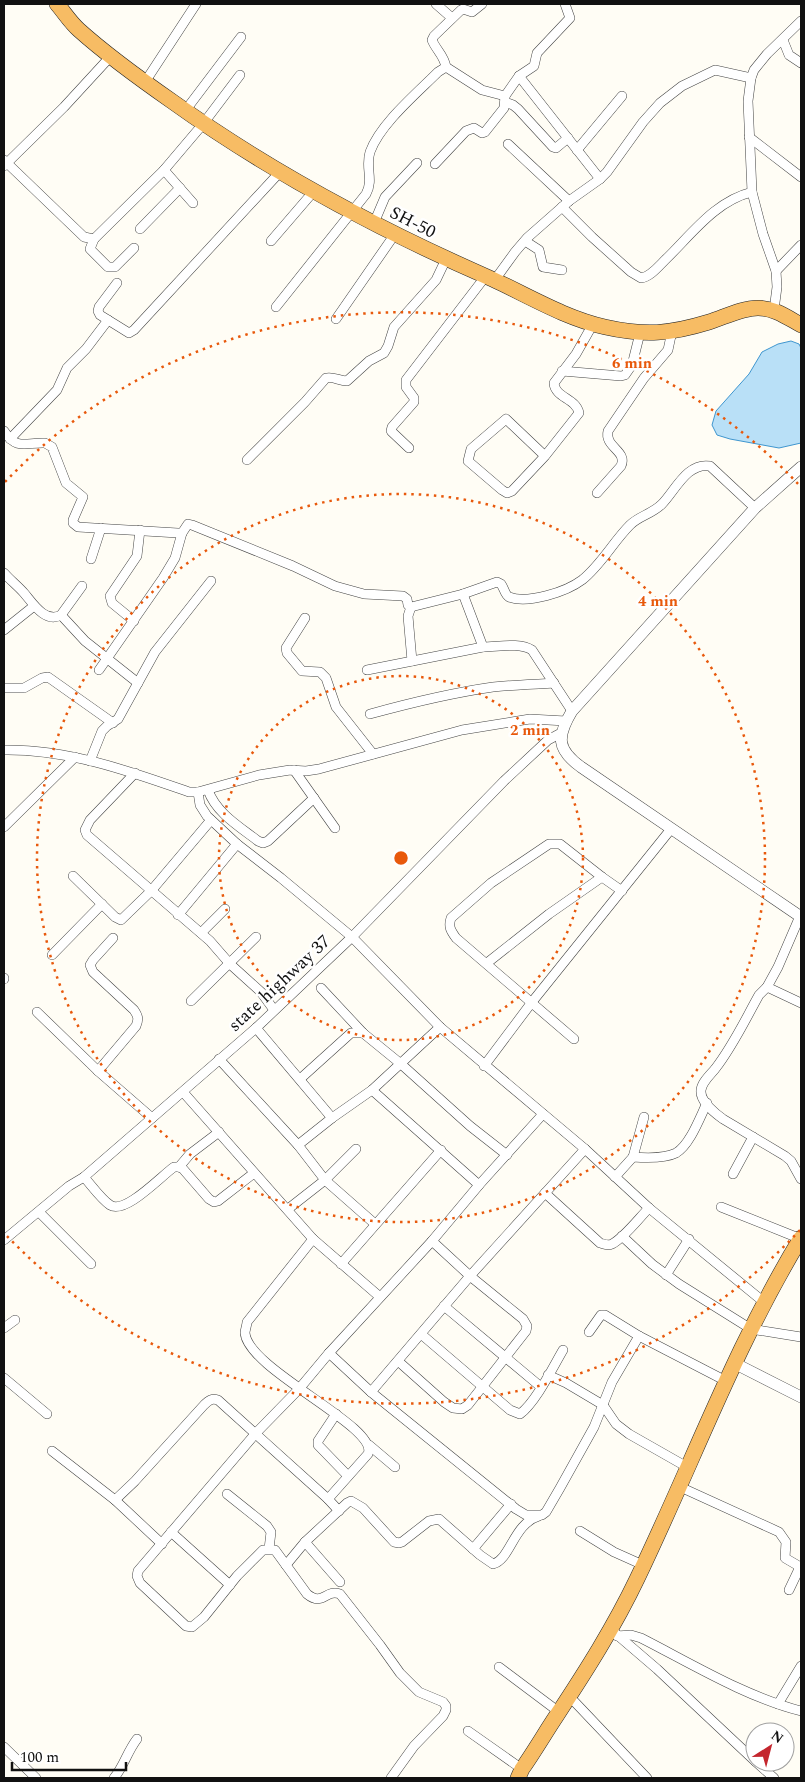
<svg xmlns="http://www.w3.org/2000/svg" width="805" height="1782" font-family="Spectral,serif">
	<rect width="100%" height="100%" fill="#fffdf5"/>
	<path fill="#b9e0f7" stroke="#3f96cf" d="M791,341L799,344L801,348V443L779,448L730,439L717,435L712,425L716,411L749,374L762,352L778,344Z"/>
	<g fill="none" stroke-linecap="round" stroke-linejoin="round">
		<g stroke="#444" stroke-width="10">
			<g id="minor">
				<path d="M436,4L452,18"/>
				<path d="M783,40L789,55L801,63"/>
				<path d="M446,67L482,90L505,96L519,76L534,66L537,53L570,18L565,4"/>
				<path d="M519,76L600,179"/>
				<path d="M145,82L196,4"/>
				<path d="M505,102L513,105L518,109L553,147L556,148L568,138"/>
				<path d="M185,111L241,37"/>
				<path d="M749,137L801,177"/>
				<path d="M508,144L569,201"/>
				<path d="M577,150L622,96"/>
				<path d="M4,160L7,163L64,107L110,57"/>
				<path d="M435,164L466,131L474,128L482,133L485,132L504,108L505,96"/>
				<path d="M4,166L7,163L84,237L94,239L164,170L203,124L240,75"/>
				<path d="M164,170L193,203"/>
				<path d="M562,207L592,237L631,272L641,278C650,277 658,267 665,260C691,235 715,201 752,192"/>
				<path d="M374,223L385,197L417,163"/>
				<path d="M140,229L180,188"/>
				<path d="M94,239L90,249L108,267H115L134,248"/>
				<path d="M271,241L314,191"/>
				<path d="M525,241L539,250L543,267L562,270"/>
				<path d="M776,271L801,245"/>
				<path d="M494,281L515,252L527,238L569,201L600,179L607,172L643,122L660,103L682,86L715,70L751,78"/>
				<path d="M117,283L99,307L98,311L100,315L129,333L134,330L280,172"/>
				<path d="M276,307L366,194C374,180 365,167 370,152C380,124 417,93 438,72L446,67C444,55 436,50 432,40L434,36L461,10L463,9L472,12L482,4"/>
				<path d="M774,310L777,287L776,271L763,234L752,192L748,101L751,78L754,70L767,54L801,21"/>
				<path d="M336,319L395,234"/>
				<path d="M562,371L621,376L625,375L632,365L640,333"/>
				<path d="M4,431C17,451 26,442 45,443L52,447L66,483L83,497L73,520V523L78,527L178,533H182L188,524L192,525L293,566L335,586L364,594L403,596L407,599L408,605L411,607L463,594L497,582L501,584C504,588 505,595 509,597C528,604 566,592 582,580C601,565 613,542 630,525C639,516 652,514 662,504C675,491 687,462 710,466L755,508"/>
				<path d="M10,439L57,390L67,368L86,349L108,320"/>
				<path d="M409,448L391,431L392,427L414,402V398L406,387V380L485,277"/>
				<path d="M545,456L512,491L507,493L502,490L468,461L471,449L506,419L545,456L579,413C576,398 555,398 554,383L576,354L593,324"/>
				<path d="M247,460L305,402L326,378C333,376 339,381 347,381L369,361L384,353L388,346L394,327L436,280L446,259"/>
				<path d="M597,493L621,466C628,451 604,447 608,431L644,378L668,350L672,331"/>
				<path d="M91,559L101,528"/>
				<path d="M4,573C10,580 18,586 24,593C32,602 45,624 61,615L82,586"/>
				<path d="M463,594L483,647C498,647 519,642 532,650L572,711"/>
				<path d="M411,607L408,616L412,661"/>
				<path d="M61,615L85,641L138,683"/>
				<path d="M305,618L286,648L287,653L302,671L320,672L326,678L336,707L373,754"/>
				<path d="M134,621L112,603L110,596L137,556L140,530"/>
				<path d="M4,630L34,606"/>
				<path d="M99,670L163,578L175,558L182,533"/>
				<path d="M367,670L483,647"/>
				<path d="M4,688H24L42,678L48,677L113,723"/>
				<path d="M370,714C410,703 451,693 493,687C513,685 534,684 554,683"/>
				<path d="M4,750C68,749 129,771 189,792H198L259,775L290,770L306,771L319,769L462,730L530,719L566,721"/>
				<path d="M90,761L102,731L107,726L118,719L155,652L211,581"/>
				<path d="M294,770L335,828"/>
				<path d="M135,773L90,820L85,830L87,835L210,941L230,964L261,992L274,1010"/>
				<path d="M208,790C216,813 240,827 258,841L263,843L268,841L314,798"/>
				<path d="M198,792L200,805L207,816L237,844L281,878L352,937L440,1027L585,1149L649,1208L765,1303"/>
				<path d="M4,827L75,757"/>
				<path d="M73,876L115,917L121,920L151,891L211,820"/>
				<path d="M178,915L237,844"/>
				<path d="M800,916L778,967L767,987L759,995C745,1020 733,1046 715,1069C710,1075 700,1084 701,1092C701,1102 716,1114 723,1119L785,1156L791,1161L801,1179"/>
				<path d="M201,933L225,909"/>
				<path d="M52,955L102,904"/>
				<path d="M487,963L549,914L602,877"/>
				<path d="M4,978V979"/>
				<path d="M767,987L801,1003"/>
				<path d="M321,988L363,1033L401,1064L470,1126L507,1155"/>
				<path d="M191,1001L256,937"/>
				<path d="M37,1012L98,1071L152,1118"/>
				<path d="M256,1028L332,1118"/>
				<path d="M574,1039L456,938C451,931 448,927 451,918L491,883L549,844H560L602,877L622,891"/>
				<path d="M219,1059L298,1145L325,1180L375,1224"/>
				<path d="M484,1066L532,1002L671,829"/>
				<path d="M98,1071L136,1026C139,1019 138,1016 134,1010L93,972L90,965L93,960L113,938"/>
				<path d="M300,1079L351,1033H363"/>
				<path d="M372,1090L479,1185"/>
				<path d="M183,1092L313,1239L380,1297"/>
				<path d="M298,1145L332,1118L372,1090L440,1027"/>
				<path d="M633,1157L644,1117"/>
				<path d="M179,1167L190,1154L219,1132"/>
				<path d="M733,1174L753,1137"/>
				<path d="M84,1177C92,1186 101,1199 110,1205C125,1215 161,1176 174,1167H179L183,1169L209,1199L214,1202L218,1201L254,1173"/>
				<path d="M615,1177L633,1157C646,1158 664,1159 676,1153C690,1145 700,1117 707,1103"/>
				<path d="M545,1193L600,1243C604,1244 608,1246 612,1244C624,1238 639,1218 649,1208"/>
				<path d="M721,1207L801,1239"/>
				<path d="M288,1209L325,1180L356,1149"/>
				<path d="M39,1212L91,1264"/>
				<path d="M622,1236L652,1264L679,1284L751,1329L801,1337"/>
				<path d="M313,1239L247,1322C247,1325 245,1330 245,1333C248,1370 380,1427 368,1454L328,1499"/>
				<path d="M4,1240L69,1186L84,1177L256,1028L352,937L504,781L548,740L561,733"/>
				<path d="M341,1264L441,1150"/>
				<path d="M666,1275L689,1239"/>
				<path d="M444,1306L541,1387"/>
				<path d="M4,1328L15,1320"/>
				<path d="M589,1332L601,1315H605L639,1336L726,1381"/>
				<path d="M421,1334L510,1410L520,1414C536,1402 553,1367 563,1350"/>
				<path d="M329,1353L371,1392L516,1509L526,1515H542L546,1512L560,1488L594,1427L612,1382L639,1336"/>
				<path d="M398,1361L444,1402L453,1408L462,1409L468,1405L526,1331L527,1326L523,1319L470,1276L432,1241"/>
				<path d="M548,1375L566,1383L603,1405L616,1424L629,1434L687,1467"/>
				<path d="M4,1378L47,1414"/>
				<path d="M371,1392L470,1276L585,1149"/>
				<path d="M336,1414L318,1441V1445L348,1476"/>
				<path d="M369,1445L395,1467"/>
				<path d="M52,1451L115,1500L162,1544"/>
				<path d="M678,1486L779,1532L786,1542L785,1558L797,1565L799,1569L789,1590"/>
				<path d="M227,1494L267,1526L271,1532L269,1549"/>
				<path d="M115,1500L135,1481L204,1405C209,1400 212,1398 218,1400L328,1499L339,1511"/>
				<path d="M580,1531L614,1552L643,1565"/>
				<path d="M171,1532L230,1585"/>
				<path d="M305,1542L340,1582"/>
				<path d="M473,1549L511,1504"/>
				<path d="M286,1565L305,1542L347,1503L351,1501L363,1508L394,1542L399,1543L402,1542L429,1521L439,1519L480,1555L493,1564C511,1559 513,1524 539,1516"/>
				<path d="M615,1633L657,1669L755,1761"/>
				<path d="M617,1636L631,1635L641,1638C692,1664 746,1697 801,1711"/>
				<path d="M499,1667L559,1712"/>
				<path d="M570,1697L647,1778"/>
				<path d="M778,1704L801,1666"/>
				<path d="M468,1731L522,1769"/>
				<path d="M4,1747L36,1778"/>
				<path d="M756,1762L774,1778"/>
				<path d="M114,1778C124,1766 127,1752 137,1739"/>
				<path d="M391,1778L414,1746L443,1716L446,1710V1706L443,1702L419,1692L400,1673L380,1645L340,1594C325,1589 323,1607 307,1594L275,1550H263L237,1576L204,1617L192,1627L186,1626L140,1583L137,1576L138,1571L256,1433L299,1389L329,1353L432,1241L479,1185L543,1114"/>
			</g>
		</g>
		<g stroke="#444" stroke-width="12">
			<g id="tertiary">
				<path d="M801,467L755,508L572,711C557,736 556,749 581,767L801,917"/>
				<path d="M734,1363L801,1397"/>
			</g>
		</g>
		<g stroke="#222" stroke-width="16">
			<g id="trunk">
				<path d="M57,4C64,12 70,22 79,30C108,56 140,79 173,102C272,173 380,230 492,279C529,296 565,318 605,327C645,336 670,334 709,322C725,317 742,308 758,308C775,308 788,318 801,325"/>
				<path d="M518,1778L522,1769C534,1752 545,1733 557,1715C586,1671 614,1627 637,1579C692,1465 735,1346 801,1238"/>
			</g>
		</g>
		<use href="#minor" stroke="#fff" stroke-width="9"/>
		<use href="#tertiary" stroke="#fff" stroke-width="11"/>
		<use href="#trunk" stroke="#f7bc64" stroke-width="15"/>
	</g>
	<g fill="none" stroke="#e8590c" stroke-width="2.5" stroke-dasharray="2.5 5">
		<circle cx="401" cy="858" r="182"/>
		<circle cx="401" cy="858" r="364"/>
		<path d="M800 1230A546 546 0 0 1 5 1234M5 482A546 546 0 0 1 800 486"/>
	</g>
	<g text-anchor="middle" stroke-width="5" stroke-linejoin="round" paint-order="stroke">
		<g font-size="18" fill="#111" stroke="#fff">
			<text transform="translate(413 222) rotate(27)" y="6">SH-50</text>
			<text transform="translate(279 983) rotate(-43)" y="6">state highway 37</text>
		</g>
	</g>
	<circle cx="401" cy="858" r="8" fill="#e8590c" stroke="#fff" stroke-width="2.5"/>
	<g font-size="15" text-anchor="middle" font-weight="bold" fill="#e8590c" stroke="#fff" stroke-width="5" stroke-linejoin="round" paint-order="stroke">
		<text x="632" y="368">6 min</text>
		<text x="658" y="606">4 min</text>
		<text x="530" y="735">2 min</text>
	</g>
	<rect width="805" height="1782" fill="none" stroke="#111111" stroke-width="10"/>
	<g transform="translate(770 1747) rotate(36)"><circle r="24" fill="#ffffff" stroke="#a0a0a0"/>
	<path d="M0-4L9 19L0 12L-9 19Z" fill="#c4262e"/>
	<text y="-8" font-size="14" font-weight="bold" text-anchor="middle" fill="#111111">N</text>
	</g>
	<path d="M12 1762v8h114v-8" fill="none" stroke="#111111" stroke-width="2.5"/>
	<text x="20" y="1762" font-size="15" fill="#111111" stroke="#ffffff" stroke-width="4" paint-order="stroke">100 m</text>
</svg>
